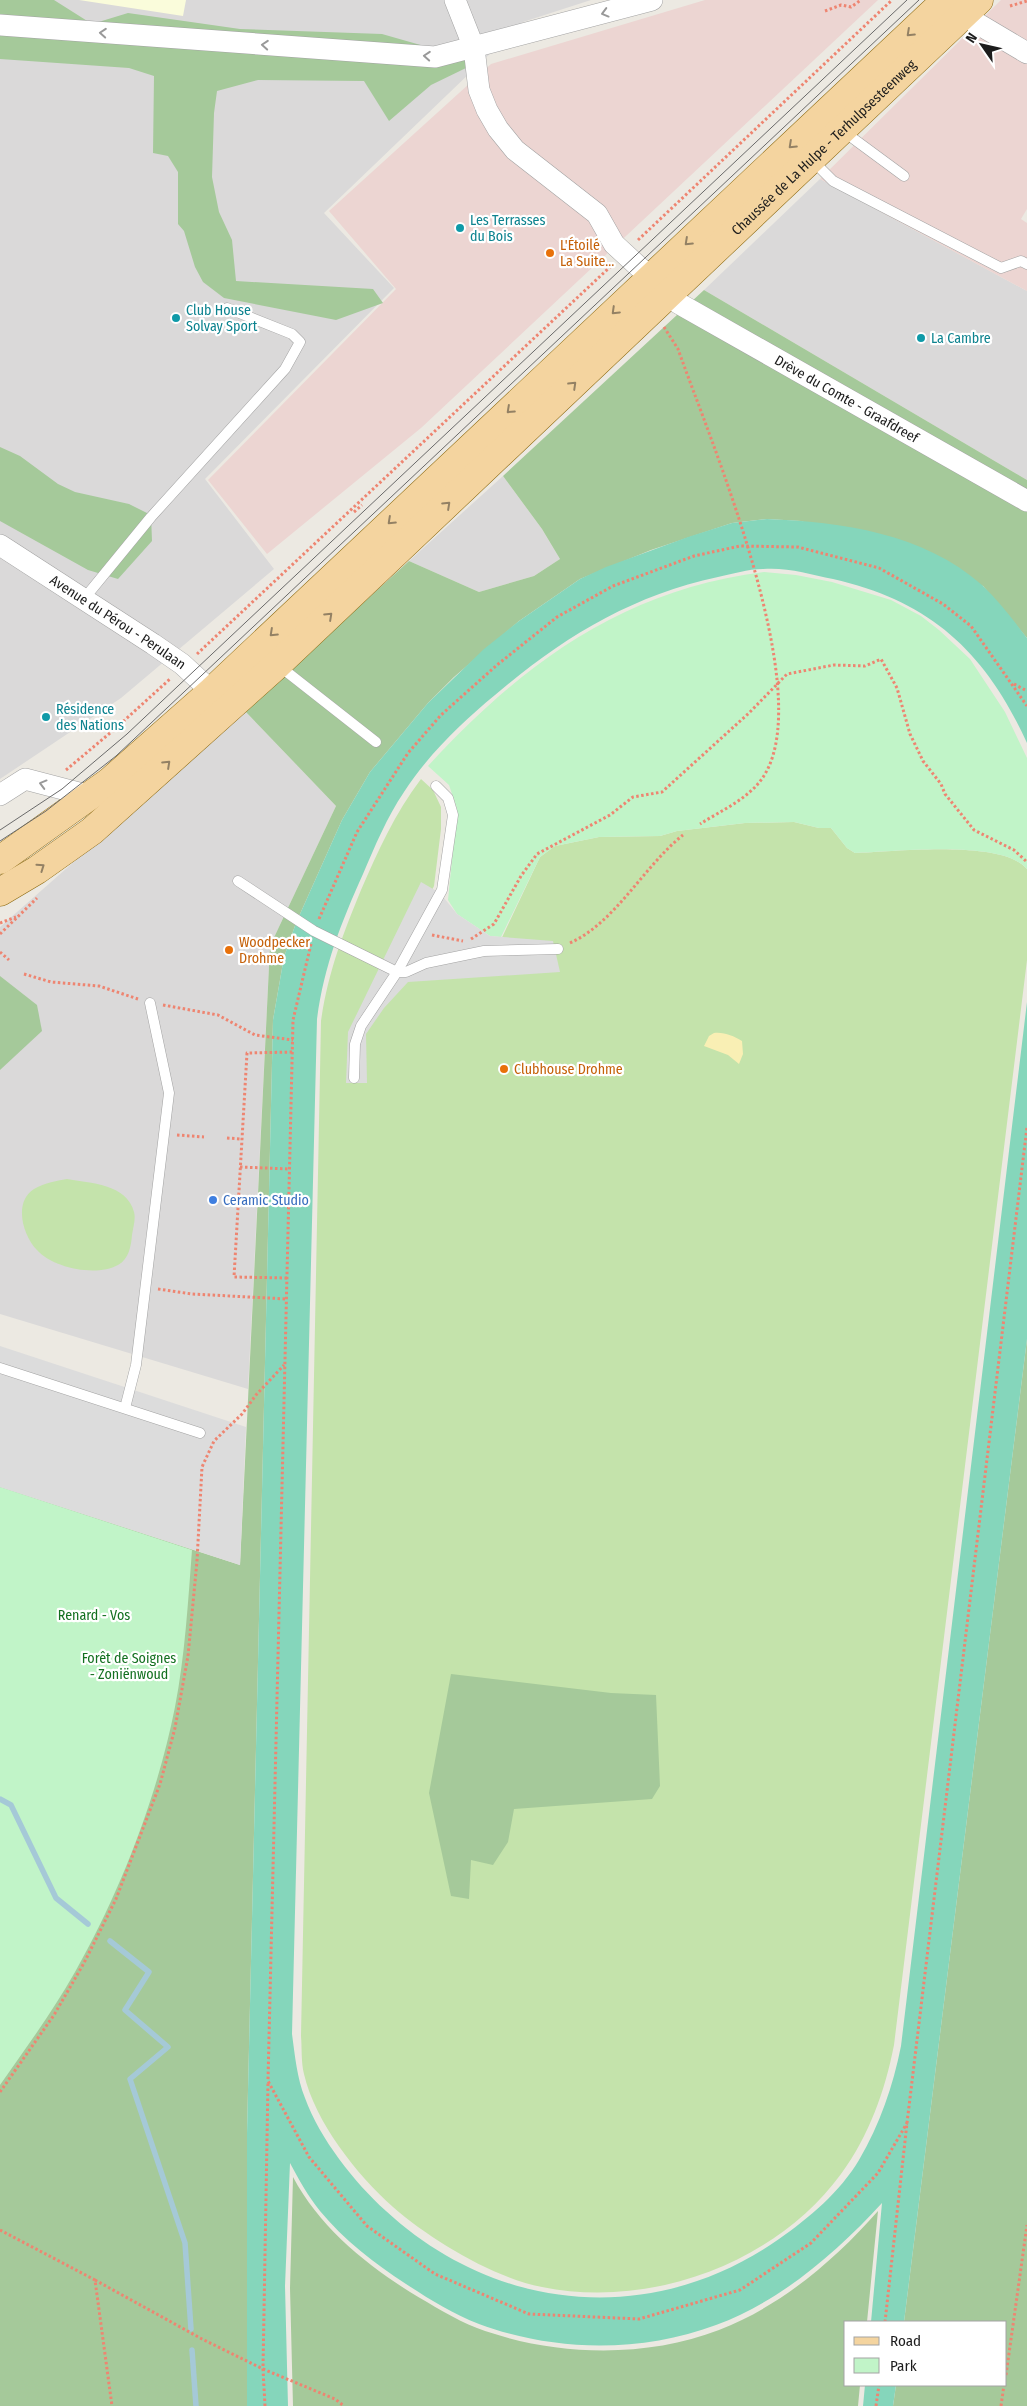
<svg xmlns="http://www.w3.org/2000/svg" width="1027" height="2406" font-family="'Fira Sans Condensed',sans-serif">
	<rect width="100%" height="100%" fill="#ece9e2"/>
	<g fill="#dad9d9">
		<path d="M0,0H591L523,22L324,213L394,288L205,479L274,569L121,698L0,779Z"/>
		<path d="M820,179L1027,291V480L704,290Z"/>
		<path d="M503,476L542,529L560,559L534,576L479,592L409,561Z"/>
		<path d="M245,711L336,806L270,946L248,1389L0,1314V927Z"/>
	</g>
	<g fill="#ecd5d2">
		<path d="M705,0H878L421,428L267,554L208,480L396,289L329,211L491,64Z"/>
		<path d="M1001,0H1027V209L1021,219L1027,223V291L820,179Z"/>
	</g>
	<path fill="#fafcdb" d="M79,0H186L183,16Z"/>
	<g fill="#c4e3ab">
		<path d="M421,779L433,790L441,807V829L434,886L400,955L498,946L540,857L555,846L599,837L660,836L677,831L745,823L794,822L819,828H831L847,848L855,853C893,852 1002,839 1027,869V960L894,2045C885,2091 869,2136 841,2174C775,2264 650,2309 542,2287C492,2277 431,2240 393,2207C357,2175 315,2122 304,2074C301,2062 302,2048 301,2036L321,1021C328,972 343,934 361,890C378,851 395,813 421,779Z"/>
		<path d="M67,1179C90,1183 127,1184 134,1212C136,1219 133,1228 132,1235C131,1246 129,1259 118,1265C96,1277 53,1268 37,1250C23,1236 13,1202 34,1189C44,1183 56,1181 67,1179Z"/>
	</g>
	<g fill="#a5c99a">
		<path d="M0,0H54L92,24L128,13L240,29L382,34L466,58V68L431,85L389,121L364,81L258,80L217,91L214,113L212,177L219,212L232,240L236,281L373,289L383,303L336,320L224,298L203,282L195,267L184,231L178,224V172L168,156L153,153L154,76L129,68L0,59Z"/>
		<path d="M704,290L1027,480V638L983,586L801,521L767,519L732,523L651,550L580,579L519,621L454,677L428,703L370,772L342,820L296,923L284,957L273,1020L247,2133V2406H0V1487L240,1565L270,946L336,806L245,711L409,561L479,592L534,576L560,559L542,529L503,476Z"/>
		<path d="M0,447L20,456L58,484L75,492L129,504L151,515L152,541L118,579L88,570L0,521Z"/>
		<path d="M0,976L37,1005L42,1031L0,1070Z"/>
		<path d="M1027,1339V2406H893L896,2385H1006V2322H904Z"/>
		<path d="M451,1674L611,1693L656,1695L660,1786L652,1799L514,1809L508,1842L493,1865L471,1860L469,1899L451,1896L429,1793Z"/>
		<path d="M293,2177C319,2226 364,2263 410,2292C432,2305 454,2319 477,2328C552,2356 644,2359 719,2330C781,2306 835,2260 878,2211L867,2322H846V2385H860L858,2406H293L290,2288Z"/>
	</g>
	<path fill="#f9efb4" d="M714,1033C725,1032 733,1036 742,1041L743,1054L739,1064L728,1055L704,1046L709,1036Z"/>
	<g fill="#c1f4c8">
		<path d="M764,572L796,575L832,582L891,600L921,616L939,630L970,659L1005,712L1027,758V869C1002,839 893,852 855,853L847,848L831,828H819L794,822L745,823L677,831L660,836L599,837L555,846L540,857L501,937L490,936L457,914L448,900L457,809L449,785L428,766C522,664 622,590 764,572Z"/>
		<path d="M0,1487L192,1550C188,1602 185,1655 175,1707C157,1798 120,1892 75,1972C53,2011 26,2048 0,2085Z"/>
	</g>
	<g fill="#85d6bb">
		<path d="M767,519C842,522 923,533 982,585C999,601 1013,620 1027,638V743C986,653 931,601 833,579C810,574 786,567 763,569C748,569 732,574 718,577C630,596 562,638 495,695C461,723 428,755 404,792C387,817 375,846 363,874C341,923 324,966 317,1019L292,2034C295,2056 297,2078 305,2098C320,2139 354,2182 386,2211C498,2314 654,2327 779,2239C809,2218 840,2192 859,2160C880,2124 893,2086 901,2046L1027,1002V1339L904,2322H871L882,2203C836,2253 781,2301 716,2325C641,2353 554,2352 479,2324C453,2314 429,2299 406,2284C375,2264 343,2239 320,2211C308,2196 299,2180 290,2163L285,2286L288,2406H247V2133L273,1020L284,957L296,923L342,820L370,772L428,703L484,649L519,621L580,579L606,567L688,537L732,523Z"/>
		<path d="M865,2385H896L893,2406H863Z"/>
	</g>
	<g fill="#dcdcdc">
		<path d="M421,882L440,893L457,914L490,936L553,941L560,972L408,982L384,1008L366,1034L367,1083H346L348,1032Z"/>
		<path d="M0,1346L246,1427L240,1565L0,1487Z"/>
	</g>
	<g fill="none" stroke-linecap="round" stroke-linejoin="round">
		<g stroke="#a5c9d7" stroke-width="5.5">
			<path d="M0,1799L11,1805L56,1898L88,1924"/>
			<path d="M110,1941L149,1972L125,2010L168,2047L130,2079L185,2243L191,2329"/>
			<path d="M192,2350L196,2406"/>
		</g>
		<g stroke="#a3a3a3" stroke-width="11">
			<g id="service">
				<path d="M843,131L904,176"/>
				<path d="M812,160L833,181L1001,268L1021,261L1027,264"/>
				<path d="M83,600L151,517L285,369L300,342L292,334L227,308"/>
				<path d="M278,665L376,742"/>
				<path d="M238,881L314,931L397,972L442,890L453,815L448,798L436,786"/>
				<path d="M354,1078L355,1044L361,1026L397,972H406L426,963L484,951L558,949"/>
				<path d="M0,1368L200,1433"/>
				<path d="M125,1408L136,1365L169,1093L150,1003"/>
			</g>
		</g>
		<g stroke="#a3a3a3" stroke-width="22">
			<g id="minor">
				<path id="s1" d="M455,0L474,48L479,90L487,110L498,129L515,150L597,214L614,244L678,303L1027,501"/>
				<path d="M963,15L1027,53"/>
				<path d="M0,25L435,57L652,0"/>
				<path id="s2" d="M0,545L153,644L182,664L222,701"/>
				<path d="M0,795L25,779L90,796"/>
			</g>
		</g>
		<g stroke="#88660b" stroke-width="29">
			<g id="primary">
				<path d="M0,860L109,782L212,691L946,0"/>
				<path id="s3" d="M0,892L37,870L92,831L277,665L979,0"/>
			</g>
		</g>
		<g stroke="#ee8571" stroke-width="3" stroke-dasharray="2.5 2.5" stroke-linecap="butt">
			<path d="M1010,6L1027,1"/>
			<path d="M825,11L841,5L851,7L861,0"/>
			<path d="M638,240L892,0"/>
			<path d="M664,327L678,349C710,440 816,688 765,774C751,798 722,810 700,824"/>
			<path d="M354,512L362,505"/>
			<path d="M197,654L610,267"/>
			<path d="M1014,684L1027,691"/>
			<path d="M66,770L116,728L170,679"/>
			<path d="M319,919L357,832L408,753L441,715L497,665L557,617L613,586L694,556L740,546L798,547L879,568L943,604L971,626L1027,706"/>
			<path d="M0,923L16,917"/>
			<path d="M0,934L37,898"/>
			<path d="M432,935L463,941"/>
			<path d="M471,939L494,924L521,876L537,854L610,815L633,797L662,792L749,713L787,674L834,665L865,666L881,659L897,688L910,734L923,761L941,784L945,794L974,830L1014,850L1027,862"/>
			<path d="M570,943C616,922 643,867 683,835"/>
			<path d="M311,944L293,1020L268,2081L309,2157L367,2226L435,2274L529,2314L639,2319L740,2290L811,2243L878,2173L907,2123"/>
			<path d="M0,952L9,960"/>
			<path d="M24,974L51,982L99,986L138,999"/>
			<path d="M163,1005L218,1015L255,1035L293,1040"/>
			<path d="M177,1135L204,1137"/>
			<path d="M227,1138L241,1139"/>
			<path d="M240,1167L290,1169"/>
			<path d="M287,1278L234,1277L247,1053L293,1052"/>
			<path d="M158,1289L192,1294L287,1299"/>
			<path d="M0,2092L54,2015L84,1963L116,1899L160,1784L175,1728L188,1656L197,1561L202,1467L214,1441L242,1414L256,1395L284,1365"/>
			<path d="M0,2230L95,2280L112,2406"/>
			<path d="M95,2280L202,2339L263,2369L335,2399L344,2406"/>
			<path d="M885,2322L907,2123L1027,1127"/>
			<path d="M1006,2375L1027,2225"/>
			<path d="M265,2406L263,2369L268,2082"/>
			<path d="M876,2406L879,2385"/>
			<path d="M1001,2406L1004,2385"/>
		</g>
		<use href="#service" stroke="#fff" stroke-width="10"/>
		<use href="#minor" stroke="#fff" stroke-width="21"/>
		<use href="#primary" stroke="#f4d49f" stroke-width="28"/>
		<g stroke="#6a6a6a" stroke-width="1">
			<path d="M0,830L62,789L127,734L907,0"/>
			<path d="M0,841L46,811L116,756L919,0"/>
		</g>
	</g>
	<defs><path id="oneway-chevron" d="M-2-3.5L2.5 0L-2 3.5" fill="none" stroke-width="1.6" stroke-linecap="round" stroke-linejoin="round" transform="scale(1.25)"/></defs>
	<g stroke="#999">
		<use href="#oneway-chevron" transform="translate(605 13) rotate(165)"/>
		<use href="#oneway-chevron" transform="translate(103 33) rotate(-176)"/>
		<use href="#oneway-chevron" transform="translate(265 45) rotate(-176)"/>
		<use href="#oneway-chevron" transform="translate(427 56) rotate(-176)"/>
		<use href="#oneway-chevron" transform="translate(43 784) rotate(-165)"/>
	</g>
	<g stroke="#938164">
		<use href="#oneway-chevron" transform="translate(910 33) rotate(137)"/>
		<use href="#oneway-chevron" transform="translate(792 145) rotate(137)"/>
		<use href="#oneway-chevron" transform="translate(688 242) rotate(137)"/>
		<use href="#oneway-chevron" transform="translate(615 311) rotate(136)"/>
		<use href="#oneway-chevron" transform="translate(573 385) rotate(-44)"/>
		<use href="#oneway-chevron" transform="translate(510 410) rotate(137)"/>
		<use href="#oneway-chevron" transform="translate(447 505) rotate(-43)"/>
		<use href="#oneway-chevron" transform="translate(391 521) rotate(137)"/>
		<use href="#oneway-chevron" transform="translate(329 616) rotate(-43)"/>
		<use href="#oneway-chevron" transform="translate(273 633) rotate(137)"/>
		<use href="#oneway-chevron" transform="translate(167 764) rotate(-43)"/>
		<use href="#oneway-chevron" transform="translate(41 867) rotate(-35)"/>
	</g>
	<g fill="#0f9aa8" stroke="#fff" stroke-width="2">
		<circle cx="460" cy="228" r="5"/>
		<circle cx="176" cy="318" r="5"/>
		<circle cx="921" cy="338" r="5"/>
		<circle cx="46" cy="717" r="5"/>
	</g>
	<g fill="#e8710a" stroke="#fff" stroke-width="2">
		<circle cx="550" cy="253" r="5"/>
		<circle cx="229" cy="950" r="5"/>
		<circle cx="504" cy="1069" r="5"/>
	</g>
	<circle fill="#3f7fe0" stroke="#fff" stroke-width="2" cx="213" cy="1200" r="5"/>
	<g text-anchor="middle" stroke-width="4.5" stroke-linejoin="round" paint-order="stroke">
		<g font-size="14" fill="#1c1c1c" stroke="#fff">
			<text dy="5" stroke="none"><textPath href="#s3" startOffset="1112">Chaussée de La Hulpe - Terhulpsesteenweg</textPath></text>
			<text dy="5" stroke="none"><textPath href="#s1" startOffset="584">Drève du Comte - Graafdreef</textPath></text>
			<text dy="5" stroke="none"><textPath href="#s2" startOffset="141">Avenue du Pérou - Perulaan</textPath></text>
		</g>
		<g font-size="14" fill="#0d838f" stroke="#fff" text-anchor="start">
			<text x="470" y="225">Les Terrasses<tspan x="470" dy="16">du Bois</tspan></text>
			<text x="186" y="315">Club House<tspan x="186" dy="16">Solvay Sport</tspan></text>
			<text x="931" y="343">La Cambre</text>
			<text x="56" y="714">Résidence<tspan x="56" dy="16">des Nations</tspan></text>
		</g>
		<g font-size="14" fill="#c56008" stroke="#fff" text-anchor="start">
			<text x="560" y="250">L'Étoilé<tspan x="560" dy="16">La Suite...</tspan></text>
			<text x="239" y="947">Woodpecker<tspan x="239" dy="16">Drohme</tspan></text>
			<text x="514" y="1074">Clubhouse Drohme</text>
		</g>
		<g font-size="14" fill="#366cbe" stroke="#fff" text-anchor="start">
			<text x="223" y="1205">Ceramic Studio</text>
		</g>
		<g font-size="14" fill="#137020" stroke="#fff">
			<text x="94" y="1620">Renard - Vos</text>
			<text x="129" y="1663">Forêt de Soignes<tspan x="129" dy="16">- Zoniënwoud</tspan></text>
		</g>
	</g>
	<rect x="844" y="2321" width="162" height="65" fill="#ffffff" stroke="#a4a4a4"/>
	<rect x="854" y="2337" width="25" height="8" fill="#f4d49f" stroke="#a4a4a4"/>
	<text x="890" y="2346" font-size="15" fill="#1c1c1c">Road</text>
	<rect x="854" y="2358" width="25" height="15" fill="#c1f4c8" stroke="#a4a4a4"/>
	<text x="890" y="2371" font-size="15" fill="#1c1c1c">Park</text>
	<g transform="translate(982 45) rotate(304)" stroke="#ffffff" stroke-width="4" paint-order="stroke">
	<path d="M0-4L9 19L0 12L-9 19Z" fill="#1c1c1c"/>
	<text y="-8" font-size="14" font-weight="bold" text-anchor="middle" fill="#1c1c1c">N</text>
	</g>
</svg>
